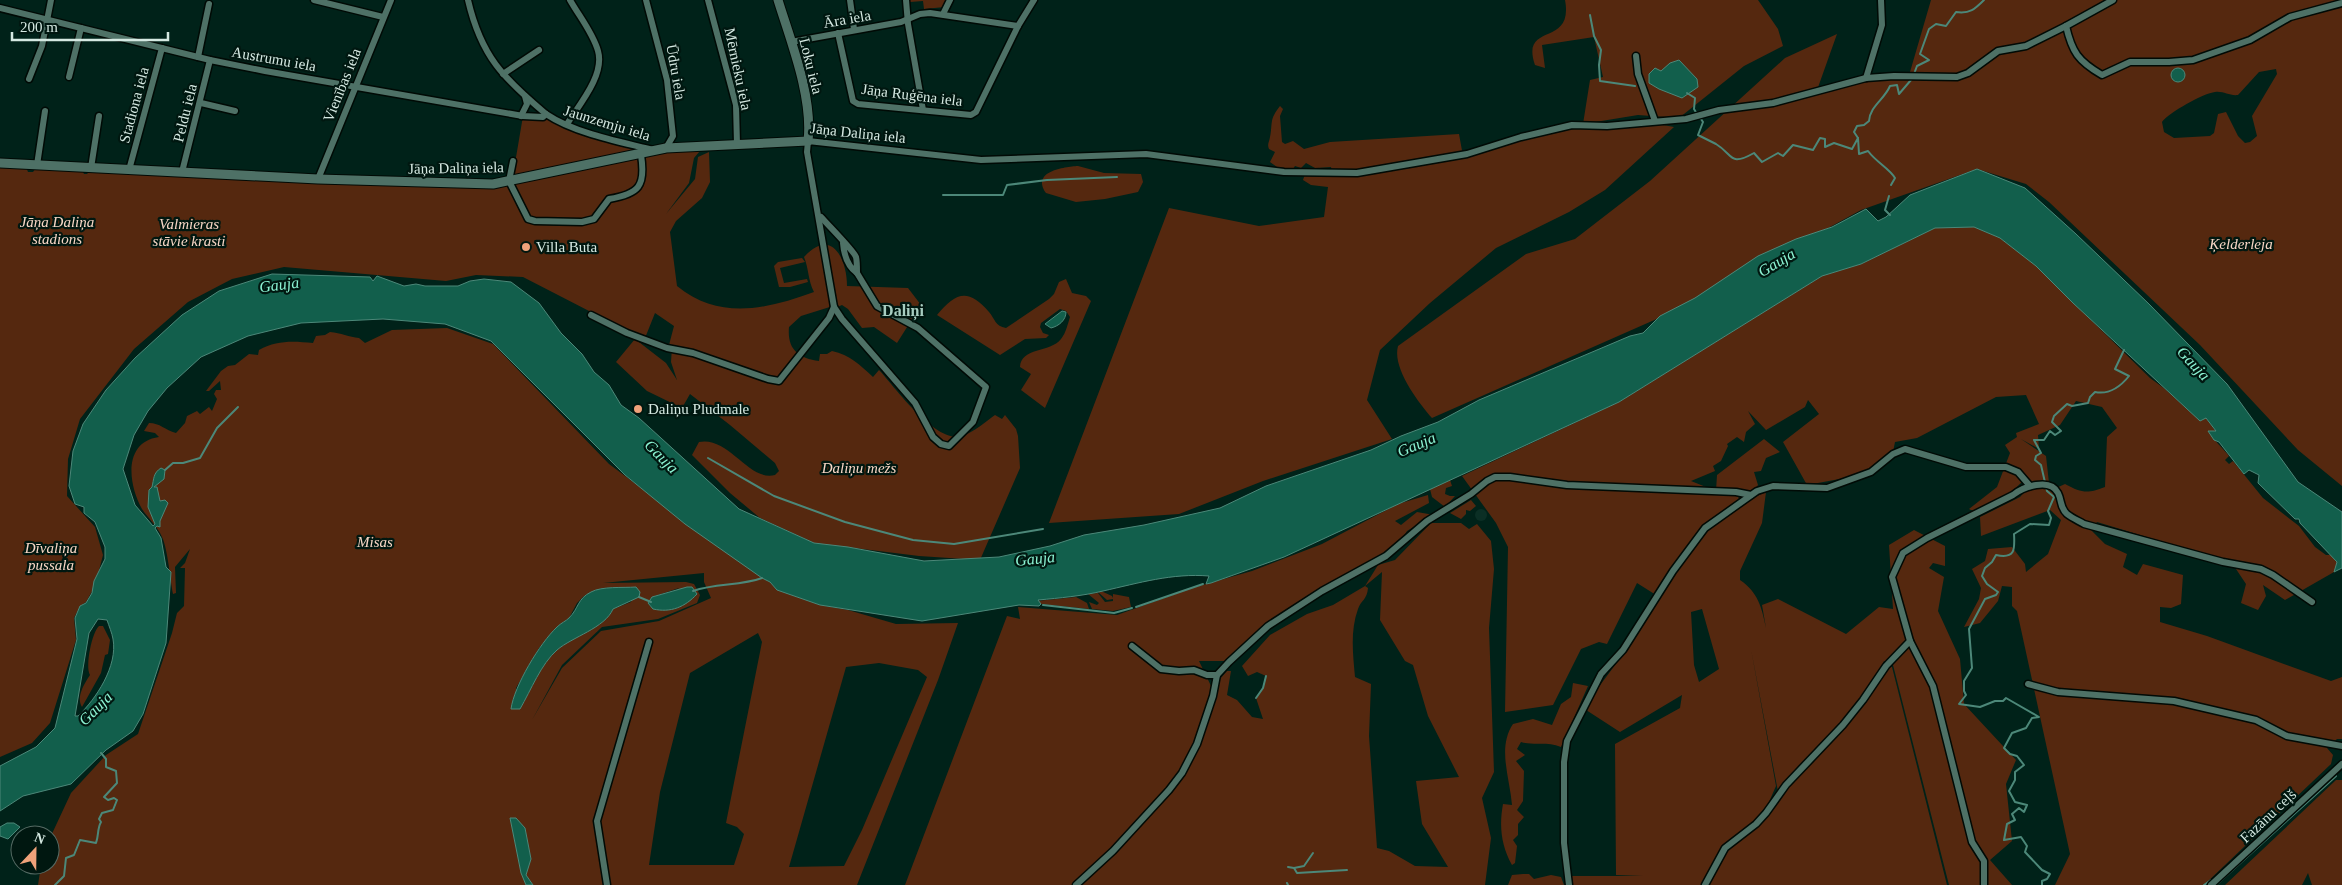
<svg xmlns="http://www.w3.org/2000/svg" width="2342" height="885" font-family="Georgia,serif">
	<rect width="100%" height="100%" fill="#002219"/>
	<circle fill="#0b2f25" cx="1481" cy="515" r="6"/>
	<g fill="#55280f" fill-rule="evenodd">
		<path d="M909,0H949L945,7L924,9L923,1L910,2Z"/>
		<path d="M1565,0H1758L1778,29L1783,46L1744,66L1679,118L1638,115L1583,124L1590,80L1603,77L1594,37L1542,45L1545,68L1535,65C1520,21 1574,48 1565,0Z"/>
		<path d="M1931,0H2342V486L2298,450L2200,345L2049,202L2026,184L1977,169L1861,210L1686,306L1432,418C1418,402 1392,368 1398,346L1526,254L1575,239L1650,181L1785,58L1837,34L1816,93L1910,72ZM2276,69L2277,74L2252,116L2257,136L2250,142L2245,143L2238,136L2226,112L2218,114L2214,133L2210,136L2174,138L2164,132L2162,122C2168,113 2204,93 2215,92C2224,91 2229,96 2238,95L2259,72Z"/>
		<path d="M1280,106L1283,109L1280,116L1282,142L1285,144L1293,141L1304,149L1330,142L1459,134L1463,156C1525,140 1611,113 1674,127L1605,190L1569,212L1496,248L1430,303L1380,350L1367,400L1392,439L1263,481L1179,514L1049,523L1169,208L1259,226L1324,217L1328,187L1311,185L1303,180L1305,174L1333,177L1331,167L1315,168L1306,163L1301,168L1295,166L1293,169L1277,167L1270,162L1275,152L1269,149C1267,144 1269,143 1270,137C1273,122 1269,120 1280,106Z"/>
		<path d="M546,114L587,131L655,150L705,145L694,158L689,183L666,214L695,179L698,157L709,152L710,182L702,198L676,221L670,232L677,286C720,321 767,309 814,292C808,281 809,269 804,257C831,227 847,258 847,286L908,288L921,305L897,343L874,327L862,328L848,309L842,305L833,309V306L801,316L789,327C787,349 798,358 819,361L820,354H827L832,351C850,355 860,365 873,377L879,370C895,387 935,444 962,436C974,432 985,422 995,415L1002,419L1005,415L1016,429L1018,436L1020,468L980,560L919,556L814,543L760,518L730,493L692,455L699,442C729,436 749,482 775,475L779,471L775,463L730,425L690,394L682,408L647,391L616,362L635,339L666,363L677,380L671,362L672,347L669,345L674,326L655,313L645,338L626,330L523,277L476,275L446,281L284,267L232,279L188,302L134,349L80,419L68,459L67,496L95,527L103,555L95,586L86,602L80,606L74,618L76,640L50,723L32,743L0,757V166L26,167L28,172H33L36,168L82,170L84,174H87L89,172L512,181L523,116Z"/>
		<path d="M1078,166L1104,173L1141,174L1143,182L1138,192L1105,199L1076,202L1046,193C1031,171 1064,167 1078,166Z"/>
		<path d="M1974,227L2000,238L2034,264L2150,378L2165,389L2200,421L2206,418L2216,432L2209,431C2214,441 2222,447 2229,456L2225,460L2229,464L2233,461L2263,498L2299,526L2315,547L2326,555H2331L2341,568L2285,600L2263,585L2266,596L2258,610L2241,603L2246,584L2230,560L2190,550L2097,522L2091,530L2105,544L2127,554L2123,567L2137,575L2143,564L2183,575L2181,604L2171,608L2160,607V622L2207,636L2331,681L2342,677V739H2337L2327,748L2333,755L2331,764L2204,885H2055L2070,854L2017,611L2012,606V587L2002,586L1998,601L1980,623L1964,627L1979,599L1981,588L1972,569L1985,561L1988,549L2012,547L2025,564L2026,572L2048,554L2061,520L2050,510L1981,536L1980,517L2020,497L2033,483L2025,474L2019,479L2023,481C2014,490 1982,518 1969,509L1997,487L2010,453L2005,445L2017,437L2016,433L2039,424L2026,395L1996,397L1917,438L1895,442L1893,452L1872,469L1845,478L1807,485L1783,442L1819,414L1808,400L1805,407L1766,430L1748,411L1755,424L1746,432L1744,442L1737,437L1727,444L1728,446L1721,461L1713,466L1715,471L1691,481L1716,491L1717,475L1764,439L1780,452L1766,458L1761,471L1754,472L1758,485L1754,490L1738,491L1739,504L1766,492L1762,523L1740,571V580C1758,592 1762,608 1766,628L1762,605L1778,599L1846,634L1879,607L1893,609L1889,545L1914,530L1945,546V566L1933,563L1929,568L1944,577L1938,611L1960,659L1964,704L2016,760L2006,784L2012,841L1990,860L2012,885H1949L1893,665L1884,661L1883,663L1892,667L1947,885H1708L1728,848L1779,797L1751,649L1776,786L1765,811L1724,847L1703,885H1573L1571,876H1643L1616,875L1615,744L1680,708L1682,695L1620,732L1583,708L1624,653L1656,595L1637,583L1607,644L1599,642L1581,649L1553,705L1505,712L1508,547L1496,523L1462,476L1619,402L1822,276L1861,264L1935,228ZM2076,401L2102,407L2117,428L2107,437L2105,487C2087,494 2082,493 2065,484L2054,489L2049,483L2046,456L2021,439L2039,449L2038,435L2060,425ZM1702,609L1719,669L1699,682L1694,665L1691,612Z"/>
		<path d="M802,258L805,262L780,268L784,283L807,279L808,282L790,287H779L774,266L778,262Z"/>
		<path d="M1066,279L1072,293L1086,296L1091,301L1045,408L1021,390L1031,374L1020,367C1021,347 1050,353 1061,339C1066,333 1068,323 1070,317L1066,311L1060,309L1041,323L1040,327L1043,333L1049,335L1046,338L1025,339L1000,355L937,315C955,293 968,287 989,312C995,319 995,326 1006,328L1049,299L1054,294L1059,282Z"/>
		<path d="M447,328L493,344L609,464L762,578L770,582L777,590L820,605L848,610L896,624L958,623L938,680L857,885H533L526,875L531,859L525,828C523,848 518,866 526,885H38L41,865H50V838L71,793L106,755L138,734L172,633L177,613L184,606L185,568H180L185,563L190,549L175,567L176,593L173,594C170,579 168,550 162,537C158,527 148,518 142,509C128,484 123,442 159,437L155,433L144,431L149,423C160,423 165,430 176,433L185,423L187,416L197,411L200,414L209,407L212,411L217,399L214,394L216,390H221L220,381L209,391H206L221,371L228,366L235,365L249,354L258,355L259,350C277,340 293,341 313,343L316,336L325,335L330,332C341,333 349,337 359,338L365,343L392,330ZM704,573V582L711,598L659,621L601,631L562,668L532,720L562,665L602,627L658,619L697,603L700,595L694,584L686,582L603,583ZM636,587L631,602L613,609C605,627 571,637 557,650C541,664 531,690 520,709L516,688L539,648L558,626L569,618L577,603L584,596L602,588ZM679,588L651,607L648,603L652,597ZM758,633L762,642L726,823L737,827L744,834L734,865H649L660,792L690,673ZM879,663L918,670L927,677L862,830L844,866L789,867L846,667Z"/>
		<path d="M1450,480L1452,486L1446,488L1445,494L1450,496H1455L1445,507L1432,497L1430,489Z"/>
		<path d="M1428,495L1429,503L1395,521L1401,525L1417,512L1434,515L1407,531L1395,551L1285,611L1244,643L1227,661H1199L1212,688L1227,671H1231L1227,695L1237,700L1252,717L1263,719L1256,698L1263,688L1266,676L1257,672L1248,676L1242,666L1270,635L1307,614L1333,605L1365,586L1378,565L1395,560L1431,523H1461L1469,529L1477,524L1491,541L1494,569L1489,628L1494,772L1482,798L1491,838L1485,885H905L1007,616L1020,619L1018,607L1117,615L1192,588L1252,571L1322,544L1398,504ZM1382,572L1380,620L1405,661L1413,665L1428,716L1459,777L1416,781L1422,824L1448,867L1415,866L1389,851L1377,848L1369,736L1371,684L1355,677C1353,654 1350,631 1358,609C1361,600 1367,600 1368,588L1365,586Z"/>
		<path d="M1471,500L1476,506L1470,511L1466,510V514L1461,519L1450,513Z"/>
		<path d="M1101,591L1112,596L1113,598V594L1129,597L1131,607L1113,611L1092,609L1089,602L1097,605L1099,603L1088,594L1098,593L1105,602L1113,601V599L1107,600L1098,592Z"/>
		<path d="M1076,597L1087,603L1089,609L1041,604L1037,601Z"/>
		<path d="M99,626H103L110,640L108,654L105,655L101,673L82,707C76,697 84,684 90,675C85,666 92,632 99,626Z"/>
		<path d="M1573,683L1588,686L1561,747C1547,741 1535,746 1521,742L1517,749L1525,755L1516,761L1524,771L1523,801L1517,810L1524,817L1518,824V835L1513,840L1517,846L1515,863L1512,865C1501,845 1499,826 1503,804L1512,805C1510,778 1497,748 1513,724L1533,719L1552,725L1561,704L1571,697Z"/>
		<path d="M2336,780H2342V885H2312L2308,873L2302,885H2225Z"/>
		<path d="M1523,874H1529L1534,879L1551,875L1561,877L1564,885H1508L1512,875Z"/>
	</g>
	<g fill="#125f4c" stroke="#4c8879" fill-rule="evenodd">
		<path d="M1679,60L1697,79L1698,87L1682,98L1659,89L1649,83V74L1655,68L1661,71L1670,63Z"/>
		<circle cx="2178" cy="75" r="7"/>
		<path d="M1977,169L2025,188L2076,234L2149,304L2227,384L2298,482L2342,512V568L2334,572L2337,562L2300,523L2299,519H2295L2258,483L2259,475L2249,470L2244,474L2219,442L2214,440L2208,431H2216L2206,418L2200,421L2073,303L2036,266L2000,238L1974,227L1935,228L1861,264L1822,276L1619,402L1284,557L1211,583L1206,584L1209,576C1172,573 1139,583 1103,591C1082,596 1060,598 1038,600L1041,604L1039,606L1019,605L922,621L820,605L777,590L770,582L762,578L685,524L625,475L491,341L445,324L383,319L301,323L248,336L201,357L167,388L148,411L134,435L123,469L135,505L153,526L155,524L148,507L149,490L152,487C154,479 153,473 161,468L165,470L164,479L154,487H157L160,501L165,500L168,503L160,521V527L157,526L155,528L161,538L166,567L171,572L166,643L143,714L133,731L106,750L71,784L23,796L0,811V766L36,747L55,728L77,639L75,618L80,606L86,603L92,593L94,581L105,559V547L95,522L84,513V507L75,504L69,486L73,451L83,424L106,390L135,358L182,315L219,291L272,274L370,277L373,281L377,276L404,286L416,284L425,286H458L470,281L484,279L511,282L539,303L561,333L582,354L594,372L609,385L621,405L639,418L739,509L814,543L848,547L924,561L999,557L1050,546L1084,535L1144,525L1220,508L1266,486L1371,450L1401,436L1438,422L1479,400L1630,336L1643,333L1660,316L1695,298L1758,256L1796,239L1832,227L1866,209L1878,221L1886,217L1910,195ZM98,619L107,620C109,626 112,633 113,639C118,666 96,699 78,716H75L89,633Z"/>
		<path d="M1062,311L1066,312C1066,320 1059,326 1051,328L1045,324Z"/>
		<path d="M636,587L640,592L639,597L613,609C605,628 572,637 557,650C541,664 531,690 520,709H511C514,686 540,643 557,627C561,623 566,621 569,618C579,608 577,599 591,592C602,586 623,588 636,587Z"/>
		<path d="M687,587H692L697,594C685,607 671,613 653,609L648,603L652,597Z"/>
		<path d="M510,818H516L525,828L531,859L526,875L533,885H526L521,873Z"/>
		<path d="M7,823H14L20,827L8,839L0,836V827Z"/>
	</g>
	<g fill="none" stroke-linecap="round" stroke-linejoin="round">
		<g stroke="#4c8879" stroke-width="2">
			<path d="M1590,15L1594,36L1601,50L1599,65L1600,81L1635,86"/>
			<path d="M1914,74L1917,66L1929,60L1920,54L1929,29L1936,24L1946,26L1956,12C1970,14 1975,9 1984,0"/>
			<path d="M1687,93L1695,98L1694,109L1697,114"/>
			<path d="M1701,119L1703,122L1698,135C1704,138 1710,141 1716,144C1734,155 1729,167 1754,153L1762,162L1778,153L1783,156L1793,145L1813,150L1820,138L1825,139V147L1834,143L1852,149L1858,138L1859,154L1868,151C1877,163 1889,168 1895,178L1891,185"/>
			<path d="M1858,138L1854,132L1857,126L1864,125L1869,121C1870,106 1884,100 1890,86L1897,85L1899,94L1911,80"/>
			<path d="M943,195H1003L1007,185L1047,180L1117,177"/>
			<path d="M1889,196L1885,210L1890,215"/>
			<path d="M708,458L774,496L845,522L913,540L954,544L1043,529"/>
			<path d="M165,470L173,463H183L200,458L217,428L238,407"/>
			<path d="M693,591C716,583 740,586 762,578"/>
			<path d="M639,597L651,602"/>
			<path d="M1043,605L1114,613L1132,608"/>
			<path d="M1136,607L1203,584"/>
			<path d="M1256,698L1263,688L1266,676"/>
			<path d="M1288,867L1294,868L1297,873L1347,870"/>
			<path d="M1294,868L1304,866L1313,853"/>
			<path d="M1287,883L1288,885"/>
			<path d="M55,885L64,876L66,858L74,855L80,840L96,843C99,835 97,829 101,822L99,819L102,813L113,810L117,800L114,798L108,800L104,797L117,783L116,771L106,767V759L101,753"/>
			<path d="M2042,885V881L2047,879L2050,874L2042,870L2025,852L2027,846L2021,837L2004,840L2007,824L2015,820L2012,814L2019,808L2024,812L2027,805L2015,802L2009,791L2015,780V772L2024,765L2017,756L2010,754L2004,748L2012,733L2026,728L2032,718L2039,717L2006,698L2003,701H1995L1980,707L1959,704L1966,695L1964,691V681L1972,668L1969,629L1985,599L1996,595L1998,592L1987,584L1982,576L1985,568L1992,562L1996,555C2015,559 2015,550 2014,534L2030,524L2049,525L2051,518L2048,511L2054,497L2047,491L2041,465L2035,460L2036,456L2041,453L2034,440H2044L2050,431L2055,435L2061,431L2052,422L2054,416L2067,404L2072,406L2088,403L2090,397L2095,392C2110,395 2121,386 2129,376L2115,369L2124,350"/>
			<path d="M2204,885L2211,880"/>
			<path d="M2216,885L2336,776"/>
		</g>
		<g stroke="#000a05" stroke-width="9">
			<g id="street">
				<path d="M314,0L383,17"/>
				<path d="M468,0C481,56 503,78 546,114C574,133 620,142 654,150"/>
				<path d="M646,0L667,80L673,136L666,148"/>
				<path d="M708,0L736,105L737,144"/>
				<path d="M850,0L854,29"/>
				<path d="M906,0L908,24L923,110"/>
				<path d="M0,8L210,60L265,71L523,116L543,117L546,114"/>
				<path d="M943,14L950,0"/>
				<path d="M2066,26L2113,0"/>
				<path d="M838,33L853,101L858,104L971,115L976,112L1018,26L1034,0"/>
				<path d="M791,42L901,22L920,14L930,13L1018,26"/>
				<path d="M1636,56L1638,74L1655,121"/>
				<path d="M198,57L209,4"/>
				<path d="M503,74L539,50"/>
				<path d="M69,77L81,28"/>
				<path d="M1866,78L1882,25L1881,0"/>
				<path d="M29,79L42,46L51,0"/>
				<path d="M201,103L235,111"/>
				<path d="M521,116L527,104L525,96"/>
				<path d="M567,124C579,105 605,75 598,51C593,33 579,16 570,0"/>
				<path d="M513,161L509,181L528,219L535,221L582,222L594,219L609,199C639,194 646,186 641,155"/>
				<path d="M37,165L45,111"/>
				<path d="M91,168L99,116"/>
				<path d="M129,170L162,48"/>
				<path d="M182,172L210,60"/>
				<path d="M318,179L391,0"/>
				<path d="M821,217C827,224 854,251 856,257C857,261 857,268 857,273C847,266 844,255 843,243"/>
				<path d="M834,307L842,319L915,403L933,437L941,444L949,446L973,422L986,387L918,328L877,306L857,273"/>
				<path d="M591,315L627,333L667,348L693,353L768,379L779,381L829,318L834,307L807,152L808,141L981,160L1146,154L1284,172L1357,173L1467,154L1521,137L1572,125L1607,126L1686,119L1719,110L1773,103L1866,78L1894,76L1957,77L1968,73L1998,51L2026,46L2066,26C2072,52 2078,61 2102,75L2130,62H2169L2193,60L2250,40L2290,17L2342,3"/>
				<path d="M1910,641L1933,686L1972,842L1984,861V885"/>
				<path d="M1132,646L1161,669L1179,671L1194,670L1207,675H1217"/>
				<path d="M2028,684L2058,692L2174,701L2256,720L2287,736L2342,746"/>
				<path d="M607,885L597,821L649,642"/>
				<path d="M1076,885L1113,851L1169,790L1182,773L1197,744L1213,696L1217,675L1229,662L1268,626L1322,591L1386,556L1427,521L1471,494L1487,481L1495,477H1510L1567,485L1736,492L1751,495"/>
				<path d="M1569,885L1564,843V762L1567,741L1601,674L1623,650L1673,571L1705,528L1757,491L1773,486L1827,488L1871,472L1893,454L1905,449L1966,467H2006L2018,472L2030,486"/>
				<path d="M1705,885L1725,848L1756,824L1766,813L1786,785L1843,725L1863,700L1886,666L1910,641L1892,577L1903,553L1927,538L2013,495C2023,487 2050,477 2058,493C2062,501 2060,508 2067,514C2072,518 2079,521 2084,524L2223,562L2261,569L2273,575L2312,602"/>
				<path d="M2211,885L2342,764"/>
			</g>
		</g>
		<g stroke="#000a05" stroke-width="11">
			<path id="secondary" d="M0,163L318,179L493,184L666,148L808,141C813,97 791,42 778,0"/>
		</g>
		<use href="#street" stroke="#4e7166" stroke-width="6"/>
		<use href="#secondary" stroke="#4e7166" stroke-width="9"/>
	</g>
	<g fill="#f0a27a" stroke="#001710" stroke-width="2">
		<circle cx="526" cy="247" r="5"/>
		<circle cx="638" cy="409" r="5"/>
	</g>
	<g text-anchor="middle" stroke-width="4.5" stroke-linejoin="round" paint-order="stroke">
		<g font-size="15" fill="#d5e9e2" stroke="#001710">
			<text transform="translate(847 19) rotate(-10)" y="5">Āra iela</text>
			<text transform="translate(274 59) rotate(10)" y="5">Austrumu iela</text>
			<text transform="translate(811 66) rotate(76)" y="5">Loku iela</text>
			<text transform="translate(738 69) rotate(78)" y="5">Mērnieku iela</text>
			<text transform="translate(676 72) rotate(80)" y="5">Ūdru iela</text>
			<text transform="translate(342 85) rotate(-68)" y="5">Vienības iela</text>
			<text transform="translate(912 95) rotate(7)" y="5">Jāņa Ruģēna iela</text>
			<text transform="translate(134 105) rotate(-75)" y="5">Stadiona iela</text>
			<text transform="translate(185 113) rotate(-76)" y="5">Peldu iela</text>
			<text transform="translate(607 123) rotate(17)" y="5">Jaunzemju iela</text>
			<text transform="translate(858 133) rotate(6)" y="5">Jāņa Daliņa iela</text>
			<text transform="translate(456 168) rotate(-1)" y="5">Jāņa Daliņa iela</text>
			<text transform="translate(2268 816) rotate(-43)" y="5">Fazānu ceļš</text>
		</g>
		<g font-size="15" font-style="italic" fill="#f7d6c5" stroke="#001710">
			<text x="57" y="227">Jāņa Daliņa<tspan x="57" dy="17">stadions</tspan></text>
			<text x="189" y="229">Valmieras<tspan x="189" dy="17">stāvie krasti</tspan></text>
			<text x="2241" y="249">Ķelderleja</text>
			<text x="859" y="473">Daliņu mežs</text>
			<text x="375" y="547">Misas</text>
			<text x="51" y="553">Dīvaliņa<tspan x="51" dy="17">pussala</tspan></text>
		</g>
		<g font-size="15" fill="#d5e9e2" stroke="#001710" text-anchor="start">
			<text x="536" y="252">Villa Buta</text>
			<text x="648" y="414">Daliņu Pludmale</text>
		</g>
		<g font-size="16" font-style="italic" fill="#8bf3d3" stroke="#001710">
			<text transform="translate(1776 262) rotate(-31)" y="6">Gauja</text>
			<text transform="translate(279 284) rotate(-7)" y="6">Gauja</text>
			<text transform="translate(2194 363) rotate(47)" y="6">Gauja</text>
			<text transform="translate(1416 444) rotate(-23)" y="6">Gauja</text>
			<text transform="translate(662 456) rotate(45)" y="6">Gauja</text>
			<text transform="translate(1035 558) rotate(-6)" y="6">Gauja</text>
			<text transform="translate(95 708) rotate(-45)" y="6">Gauja</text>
		</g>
		<g font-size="16" font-weight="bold" fill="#a7cdc0" stroke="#001710">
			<text x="903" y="316">Daliņi</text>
		</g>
	</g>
	<g transform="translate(35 850) rotate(22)"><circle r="24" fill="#001710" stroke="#556b64"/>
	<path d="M0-4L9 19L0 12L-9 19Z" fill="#f0a27a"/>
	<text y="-8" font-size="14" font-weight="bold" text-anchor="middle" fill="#d5e9e2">N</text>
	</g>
	<path d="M12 32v8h156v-8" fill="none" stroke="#d5e9e2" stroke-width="2.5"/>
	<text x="20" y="32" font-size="15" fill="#d5e9e2" stroke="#001710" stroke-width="4" paint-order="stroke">200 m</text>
</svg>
